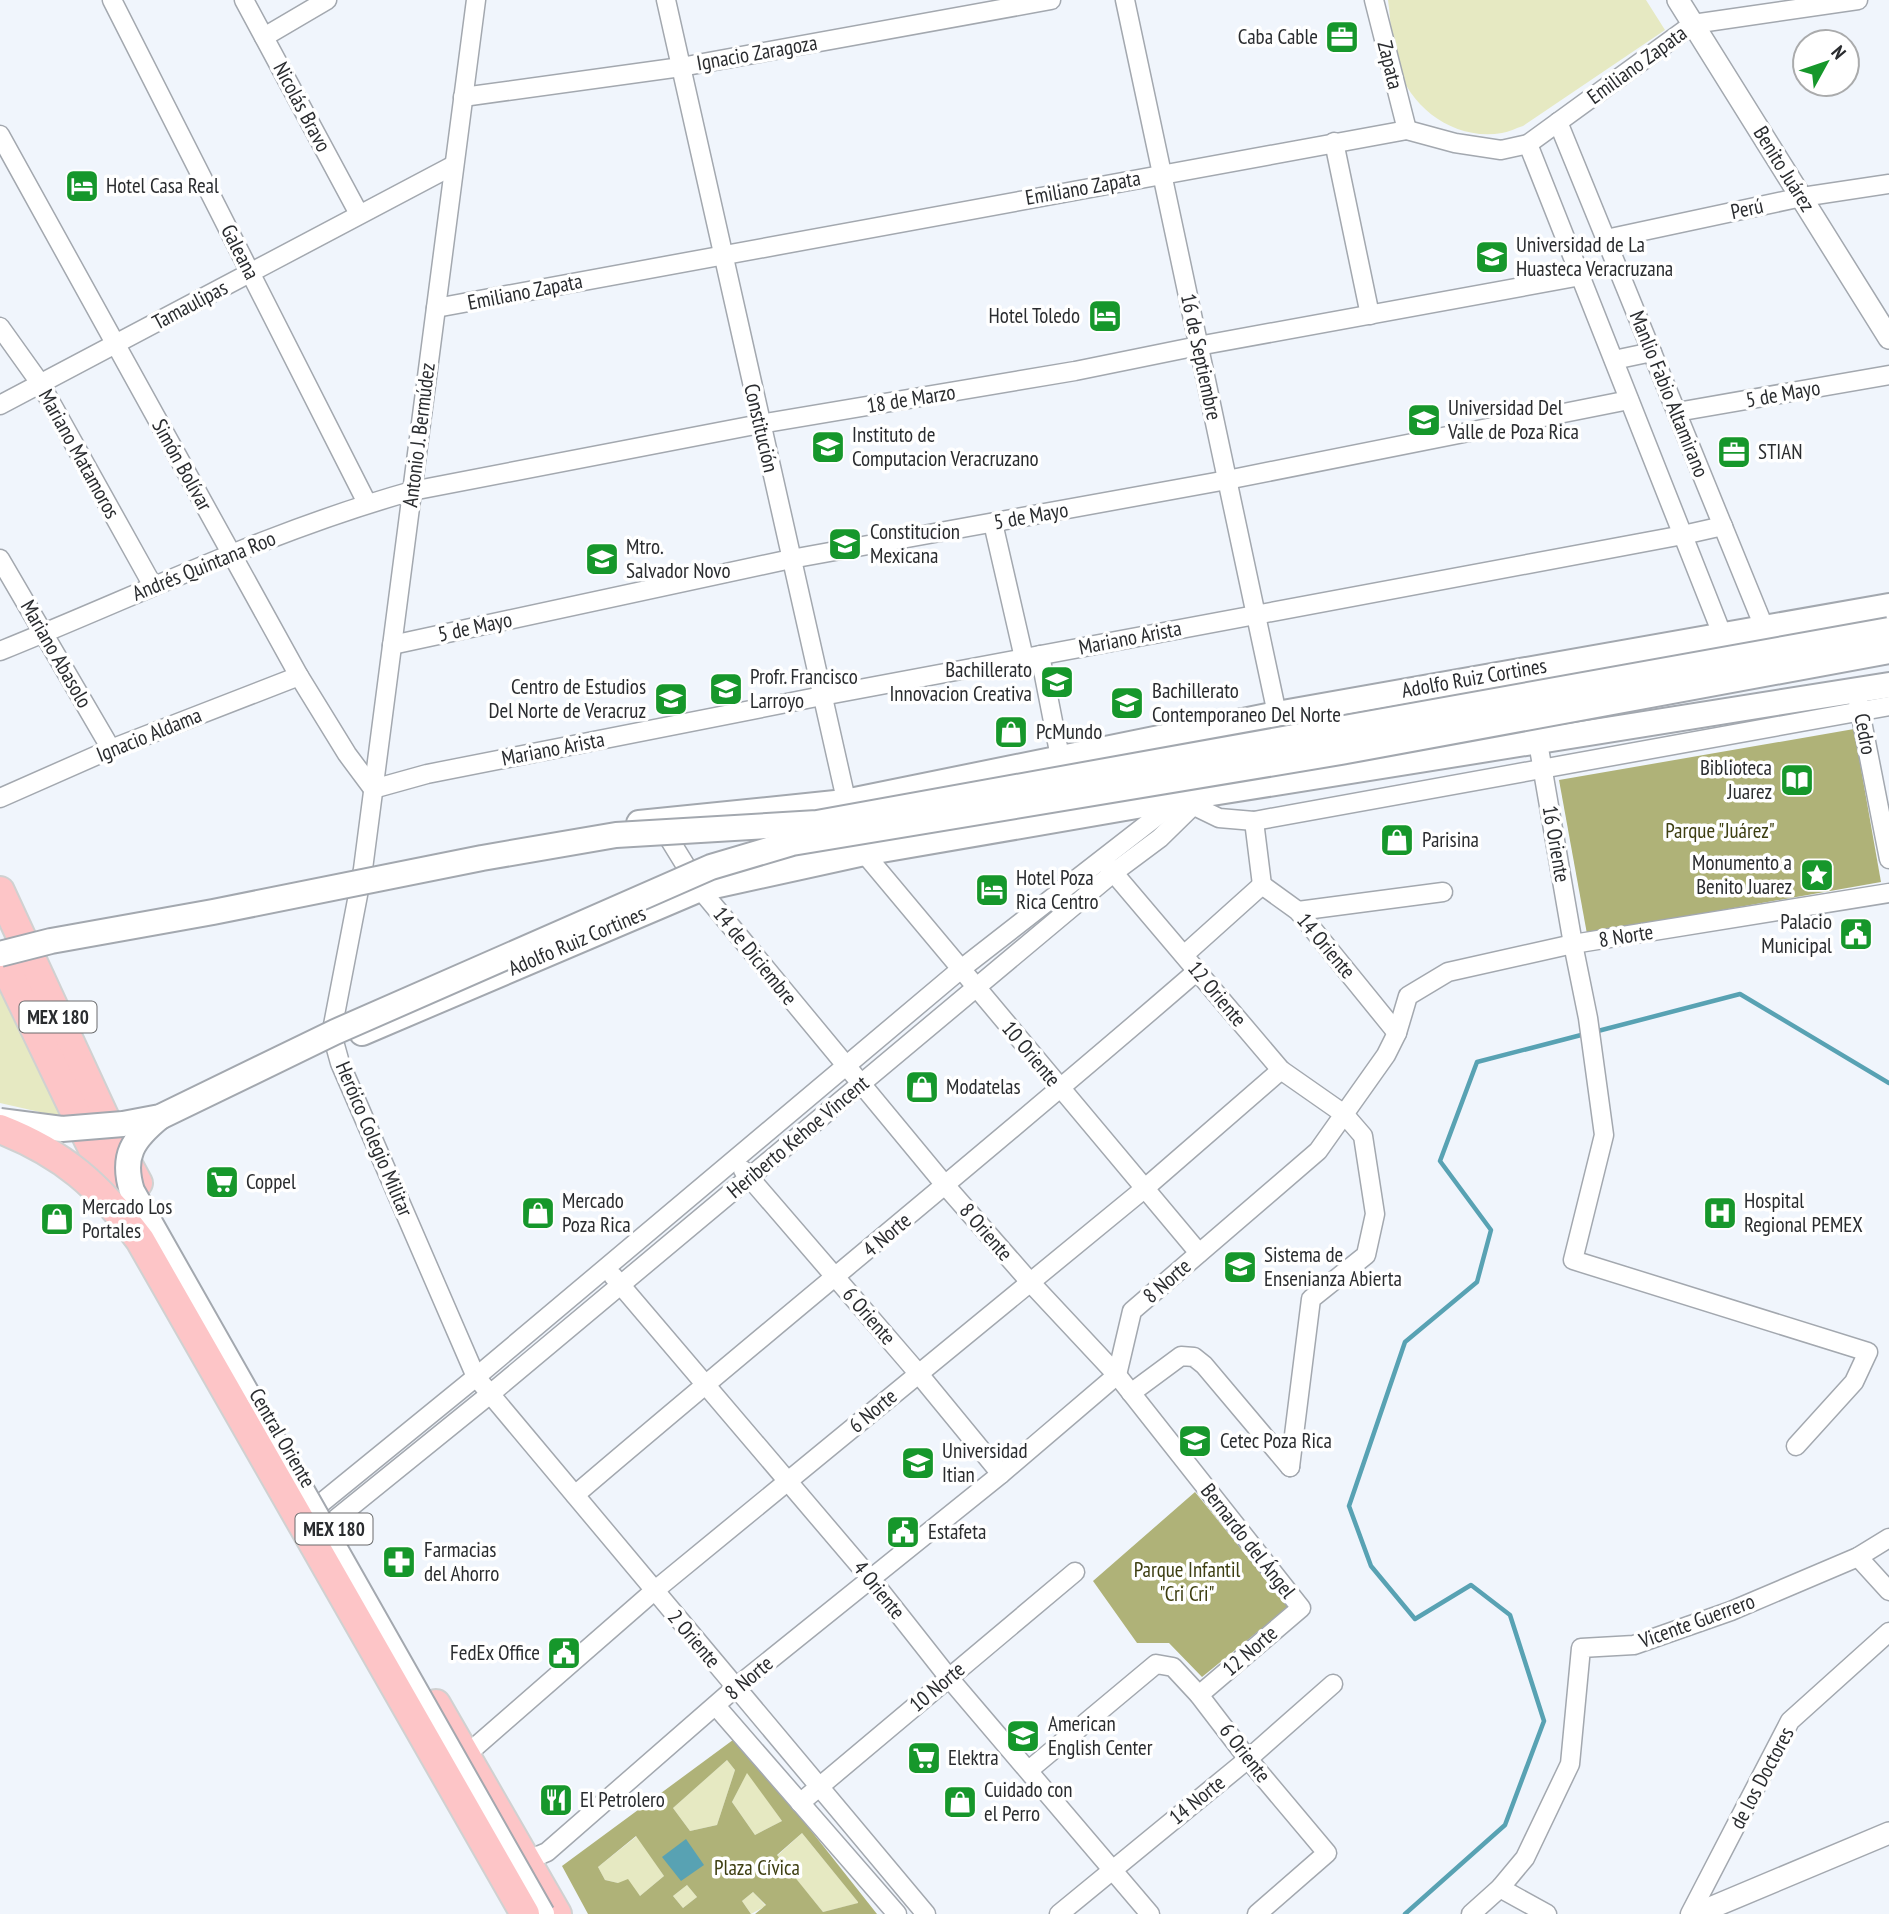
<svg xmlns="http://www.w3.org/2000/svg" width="1889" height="1914" font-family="'PT Sans Narrow',sans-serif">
	<rect width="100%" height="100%" fill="#f0f5fc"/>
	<g fill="#e6e9c2">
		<path d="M1388,0H1646L1665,30L1523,126C1516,128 1509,132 1502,133C1455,141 1411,109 1397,65C1391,45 1391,21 1388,0Z"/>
		<path d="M0,982L66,1118L0,1103Z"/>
		<path d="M727,1760L735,1770L717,1825L690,1831L673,1808Z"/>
		<path d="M747,1772L782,1821L755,1835L732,1802Z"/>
		<path d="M802,1833L859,1903L823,1912L777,1856Z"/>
		<path d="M637,1836L664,1876L640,1896L618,1883L605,1880L598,1867Z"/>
		<path d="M687,1885L697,1897L683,1908L673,1896Z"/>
		<path d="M753,1892L766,1906L751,1914L742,1901Z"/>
	</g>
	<g fill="#afb278" fill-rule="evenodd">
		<path d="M1854,729L1881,882L1587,934L1559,780Z"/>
		<path d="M1195,1492L1288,1607L1202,1677L1169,1643H1137L1093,1581Z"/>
		<path d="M737,1737L877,1914H755L766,1905L753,1892L742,1901L751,1914H588L562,1866ZM727,1760L735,1770L717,1825L690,1831L673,1808ZM747,1773L782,1821L755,1835L732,1802ZM802,1833L858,1902V1903L823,1912L777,1855ZM636,1836L664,1876L640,1896L628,1879L618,1883L605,1880L598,1867ZM687,1885L697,1897L683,1908L673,1896Z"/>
	</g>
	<path fill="#58a2b3" d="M686,1839L704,1865L681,1881L662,1857Z"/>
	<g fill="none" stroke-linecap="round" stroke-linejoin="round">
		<g stroke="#58a2b3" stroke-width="4.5">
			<path d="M1594,1032L1740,994L1889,1083"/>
			<path d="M1405,1914L1505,1825L1544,1721L1510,1615L1471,1585L1415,1619L1371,1566L1349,1506L1405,1342L1477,1282L1491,1230L1440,1161L1477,1062L1585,1034"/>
		</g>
		<g stroke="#a3a8af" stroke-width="21">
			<g id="minor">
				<path d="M112,0L367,503"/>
				<path d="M244,0L359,214"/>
				<path d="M476,0L363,869L333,1025L335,1045L340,1063L476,1377L926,1914"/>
				<path d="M666,0L849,813"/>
				<path d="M1125,0L1277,714L1269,723"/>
				<path d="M1374,0L1407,130"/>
				<path d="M264,37L327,0"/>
				<path d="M463,97L681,67L1051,0"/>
				<path d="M1558,122L1764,627"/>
				<path d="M0,135L299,676L347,754L373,789L427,774L822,696L1683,535L1723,526"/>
				<path d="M1334,142L1370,315"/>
				<path d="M1528,144L1722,634"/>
				<path d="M1606,239L1802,197L1889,184"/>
				<path d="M436,308L1407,130L1455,143L1501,150L1528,144L1693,24L1858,0"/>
				<path d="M0,327L40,383L153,586"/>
				<path d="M1614,360L1652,352"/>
				<path d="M0,405L454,165"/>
				<path d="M1677,412L1889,375"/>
				<path d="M993,523L1024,658"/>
				<path d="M0,559L111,749"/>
				<path d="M392,645L791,559L1227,480L1629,400"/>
				<path d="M0,651C137,596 269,531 412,491L760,424L1075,371L1198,346L1581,276"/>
				<path d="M1040,655L1060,757"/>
				<path d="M1858,701L1889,859"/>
				<path d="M1536,731L1573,944L1588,1018L1604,1135L1573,1260L1868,1352L1854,1382L1796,1446"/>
				<path d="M0,798L111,749L299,676"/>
				<path d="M1186,802L1219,818L1254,821L1889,706"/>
				<path d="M1254,821L1262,885L1298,911L1397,1033"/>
				<path d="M660,824L700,889L945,1185L1030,1282L1117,1375L1301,1608L1199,1695"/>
				<path d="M861,846L864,853L1199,1253"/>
				<path d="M1107,865L1281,1070L1344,1114L1363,1136L1375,1214L1366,1255L1311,1299L1290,1467"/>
				<path d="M1298,911L1443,892"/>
				<path d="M1184,955L1262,885"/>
				<path d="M743,1170L918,1373L1001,1474"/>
				<path d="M613,1276L871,1579L949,1678L1150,1914"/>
				<path d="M1131,1393L1181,1356L1194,1357L1204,1365L1290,1467"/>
				<path d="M575,1495C781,1319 992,1149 1197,971"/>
				<path d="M304,1517L476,1377L961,969L1178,800"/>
				<path d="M316,1535L489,1395L1113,873L1160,838L1208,791"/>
				<path d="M1858,1557L1889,1591"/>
				<path d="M716,1706L897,1914"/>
				<path d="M466,1755L654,1591L1144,1189L1281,1070"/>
				<path d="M1029,1770L1156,1664L1173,1667L1199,1695L1248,1759L1327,1853L1257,1914"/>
				<path d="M800,1803L1075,1572"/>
				<path d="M519,1864L547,1852L735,1688L1001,1474L1117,1375L1132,1311L1318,1151L1386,1055L1397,1033L1408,996L1448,972L1573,944L1889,893"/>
				<path d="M1500,1888L1547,1914"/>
				<path d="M1059,1914L1248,1759L1333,1684"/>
				<path d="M1471,1914L1500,1888L1525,1858L1570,1764L1581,1648L1634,1645L1731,1611L1858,1557L1889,1538"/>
				<path d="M1690,1914L1790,1721L1889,1632"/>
			</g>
		</g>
		<g stroke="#a3a8af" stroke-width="24">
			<g id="tertiary">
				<path d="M1678,0L1889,338"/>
				<path d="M1696,1914L1889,1833"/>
			</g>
		</g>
		<g stroke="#a3a8af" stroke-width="28">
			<g id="secondary">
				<path d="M639,823L845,802L1277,714L1889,606"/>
				<path d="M362,1033L700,889L864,853L1206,794L1889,685"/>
			</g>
		</g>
		<g stroke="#d0d1d1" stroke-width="32">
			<g id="primary">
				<path d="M0,891L116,1142L138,1183"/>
				<path d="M0,956L126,1218"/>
				<path d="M436,1704L557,1914"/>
			</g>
		</g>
		<use href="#minor" stroke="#fff" stroke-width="18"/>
		<use href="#tertiary" stroke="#fff" stroke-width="21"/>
		<use href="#secondary" stroke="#fff" stroke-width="24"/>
		<use href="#primary" stroke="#fdc5c7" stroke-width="28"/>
		<g stroke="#a3a8af" stroke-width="28" stroke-linecap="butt">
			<g id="secondary-bridge">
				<path d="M0,954L51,941L213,912L482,858L616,835L817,823L1889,630"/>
				<path d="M160,1117C133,1139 121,1156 132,1191L542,1914"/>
				<path d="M0,1121L62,1129L123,1124L160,1117L335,1032L711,867L792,843L1341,752L1889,651"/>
			</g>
		</g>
		<g stroke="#d0d1d1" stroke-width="32" stroke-linecap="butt">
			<path id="primary-bridge" d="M0,1129C64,1154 99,1186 140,1240L525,1914"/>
		</g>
		<use href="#secondary-bridge" stroke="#fff" stroke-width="24"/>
		<use href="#primary-bridge" stroke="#fdc5c7" stroke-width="28"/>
	</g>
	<defs>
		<g id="office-square" transform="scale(1.75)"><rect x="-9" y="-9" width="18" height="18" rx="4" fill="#16972b" stroke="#fff"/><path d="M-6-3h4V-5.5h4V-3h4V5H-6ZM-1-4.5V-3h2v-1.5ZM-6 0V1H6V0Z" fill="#fff"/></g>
		<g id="hotel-square" transform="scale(1.75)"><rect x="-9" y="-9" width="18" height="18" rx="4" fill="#16972b" stroke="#fff"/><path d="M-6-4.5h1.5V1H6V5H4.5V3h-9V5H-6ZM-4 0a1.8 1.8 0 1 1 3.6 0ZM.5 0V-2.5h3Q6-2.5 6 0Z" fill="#fff"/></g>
		<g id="university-square" transform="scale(1.75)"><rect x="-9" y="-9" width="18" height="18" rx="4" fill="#16972b" stroke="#fff"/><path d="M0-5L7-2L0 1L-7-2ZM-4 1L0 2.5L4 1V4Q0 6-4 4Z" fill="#fff"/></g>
		<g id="shop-square" transform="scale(1.75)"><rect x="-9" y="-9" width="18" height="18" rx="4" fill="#16972b" stroke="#fff"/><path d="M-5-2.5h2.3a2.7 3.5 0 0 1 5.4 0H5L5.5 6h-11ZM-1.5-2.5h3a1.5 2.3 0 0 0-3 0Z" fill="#fff"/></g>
		<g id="library-square" transform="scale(1.75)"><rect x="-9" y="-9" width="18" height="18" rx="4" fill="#16972b" stroke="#fff"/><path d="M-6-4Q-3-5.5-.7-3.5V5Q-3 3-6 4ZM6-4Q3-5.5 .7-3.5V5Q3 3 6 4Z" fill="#fff"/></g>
		<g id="sight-square" transform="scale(1.75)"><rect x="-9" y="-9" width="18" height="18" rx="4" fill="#16972b" stroke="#fff"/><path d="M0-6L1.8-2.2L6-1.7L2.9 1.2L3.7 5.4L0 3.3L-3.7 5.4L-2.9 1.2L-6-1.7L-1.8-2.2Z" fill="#fff"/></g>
		<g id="civic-square" transform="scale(1.75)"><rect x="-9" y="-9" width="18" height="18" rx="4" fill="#16972b" stroke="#fff"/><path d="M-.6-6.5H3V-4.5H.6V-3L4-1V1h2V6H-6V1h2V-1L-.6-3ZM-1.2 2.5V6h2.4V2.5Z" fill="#fff"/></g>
		<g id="supermarket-square" transform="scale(1.75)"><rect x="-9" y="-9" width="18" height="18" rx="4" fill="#16972b" stroke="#fff"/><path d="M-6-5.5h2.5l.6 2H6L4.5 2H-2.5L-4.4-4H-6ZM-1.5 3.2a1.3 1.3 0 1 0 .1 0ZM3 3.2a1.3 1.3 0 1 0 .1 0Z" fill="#fff"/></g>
		<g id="hospital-square" transform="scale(1.75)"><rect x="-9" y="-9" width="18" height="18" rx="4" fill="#16972b" stroke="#fff"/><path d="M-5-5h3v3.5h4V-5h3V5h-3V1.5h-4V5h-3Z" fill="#fff"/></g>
		<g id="pharmacy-square" transform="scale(1.75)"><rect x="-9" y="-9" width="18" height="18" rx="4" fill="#16972b" stroke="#fff"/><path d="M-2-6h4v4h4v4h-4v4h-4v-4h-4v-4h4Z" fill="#fff"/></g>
		<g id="restaurant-square" transform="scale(1.75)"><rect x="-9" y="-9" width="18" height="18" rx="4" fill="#16972b" stroke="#fff"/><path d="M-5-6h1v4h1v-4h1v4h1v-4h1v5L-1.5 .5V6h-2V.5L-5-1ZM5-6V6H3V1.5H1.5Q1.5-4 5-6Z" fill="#fff"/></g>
	</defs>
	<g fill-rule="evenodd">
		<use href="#office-square" x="1342" y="37"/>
		<use href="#hotel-square" x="82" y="186"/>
		<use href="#university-square" x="1492" y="257"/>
		<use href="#hotel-square" x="1105" y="316"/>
		<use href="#university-square" x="1424" y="420"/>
		<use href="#university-square" x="828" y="447"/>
		<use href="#office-square" x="1734" y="452"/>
		<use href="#university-square" x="845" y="544"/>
		<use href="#university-square" x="602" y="559"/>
		<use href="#university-square" x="1057" y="682"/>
		<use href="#university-square" x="726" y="689"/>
		<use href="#university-square" x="671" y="699"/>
		<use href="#university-square" x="1127" y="703"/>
		<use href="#shop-square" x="1011" y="732"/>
		<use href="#library-square" x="1797" y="780"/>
		<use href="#shop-square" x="1397" y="840"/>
		<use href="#sight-square" x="1817" y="875"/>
		<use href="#hotel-square" x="992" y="890"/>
		<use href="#civic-square" x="1856" y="934"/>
		<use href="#shop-square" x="922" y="1087"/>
		<use href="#supermarket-square" x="222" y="1182"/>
		<use href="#shop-square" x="538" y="1213"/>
		<use href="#hospital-square" x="1720" y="1213"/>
		<use href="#shop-square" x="57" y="1219"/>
		<use href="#university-square" x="1240" y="1267"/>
		<use href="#university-square" x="1195" y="1441"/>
		<use href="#university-square" x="918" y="1463"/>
		<use href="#civic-square" x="903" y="1532"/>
		<use href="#pharmacy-square" x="399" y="1562"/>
		<use href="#civic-square" x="564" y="1653"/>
		<use href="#university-square" x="1023" y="1736"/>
		<use href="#supermarket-square" x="924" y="1758"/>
		<use href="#restaurant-square" x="556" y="1800"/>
		<use href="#shop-square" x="960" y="1802"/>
	</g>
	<g text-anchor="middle" stroke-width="7" stroke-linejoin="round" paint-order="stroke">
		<g fill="#fff" stroke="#6a6b6d" stroke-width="2">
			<rect x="19.5" y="1001.5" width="77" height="31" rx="5"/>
			<rect x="295.5" y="1513.5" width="77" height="31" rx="5"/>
		</g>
		<g font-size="19" font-weight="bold" fill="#2a2c2f">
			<text x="58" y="1024">MEX 180</text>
			<text x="334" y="1536">MEX 180</text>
		</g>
		<g font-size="21" fill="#2a2c2f" stroke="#fff" text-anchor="start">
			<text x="1318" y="44" text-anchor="end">Caba Cable</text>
			<text x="106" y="193">Hotel Casa Real</text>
			<text x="1516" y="252">Universidad de La<tspan x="1516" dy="24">Huasteca Veracruzana</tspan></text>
			<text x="1080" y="323" text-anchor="end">Hotel Toledo</text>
			<text x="1448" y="415">Universidad Del<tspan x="1448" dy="24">Valle de Poza Rica</tspan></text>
			<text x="852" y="442">Instituto de<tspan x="852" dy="24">Computacion Veracruzano</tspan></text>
			<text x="1758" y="459">STIAN</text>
			<text x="870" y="539">Constitucion<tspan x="870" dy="24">Mexicana</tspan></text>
			<text x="626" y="554">Mtro.<tspan x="626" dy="24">Salvador Novo</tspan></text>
			<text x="1032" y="677" text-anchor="end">Bachillerato<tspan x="1032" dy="24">Innovacion Creativa</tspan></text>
			<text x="750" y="684">Profr. Francisco<tspan x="750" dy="24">Larroyo</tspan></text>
			<text x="646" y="694" text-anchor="end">Centro de Estudios<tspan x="646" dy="24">Del Norte de Veracruz</tspan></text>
			<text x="1152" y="698">Bachillerato<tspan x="1152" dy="24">Contemporaneo Del Norte</tspan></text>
			<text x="1036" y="739">PcMundo</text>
			<text x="1772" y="775" text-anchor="end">Biblioteca<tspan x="1772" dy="24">Juarez</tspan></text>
			<text x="1422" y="847">Parisina</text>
			<text x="1792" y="870" text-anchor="end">Monumento a<tspan x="1792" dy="24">Benito Juarez</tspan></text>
			<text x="1016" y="885">Hotel Poza<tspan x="1016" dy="24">Rica Centro</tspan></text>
			<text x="1832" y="929" text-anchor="end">Palacio<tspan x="1832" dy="24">Municipal</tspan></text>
			<text x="946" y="1094">Modatelas</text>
			<text x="246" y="1189">Coppel</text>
			<text x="562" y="1208">Mercado<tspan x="562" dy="24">Poza Rica</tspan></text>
			<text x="1744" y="1208">Hospital<tspan x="1744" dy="24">Regional PEMEX</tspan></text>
			<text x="82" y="1214">Mercado Los<tspan x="82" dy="24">Portales</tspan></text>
			<text x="1264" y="1262">Sistema de<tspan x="1264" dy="24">Ensenianza Abierta</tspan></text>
			<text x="1220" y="1448">Cetec Poza Rica</text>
			<text x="942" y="1458">Universidad<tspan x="942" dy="24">Itian</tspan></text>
			<text x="928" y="1539">Estafeta</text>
			<text x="424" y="1557">Farmacias<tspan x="424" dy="24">del Ahorro</tspan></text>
			<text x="540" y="1660" text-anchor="end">FedEx Office</text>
			<text x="1048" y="1731">American<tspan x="1048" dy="24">English Center</tspan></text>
			<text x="948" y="1765">Elektra</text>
			<text x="984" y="1797">Cuidado con<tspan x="984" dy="24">el Perro</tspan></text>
			<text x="580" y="1807">El Petrolero</text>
		</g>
		<g font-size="21" fill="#2a2c2f" stroke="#fff">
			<text transform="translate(757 53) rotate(-10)" y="7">Ignacio Zaragoza</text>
			<text transform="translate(1390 65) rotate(76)" y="7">Zapata</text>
			<text transform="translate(1637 65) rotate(-36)" y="7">Emiliano Zapata</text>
			<text transform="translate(302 107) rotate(62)" y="7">Nicolás Bravo</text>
			<text transform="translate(1784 169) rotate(58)" y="7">Benito Juárez</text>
			<text transform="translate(1083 188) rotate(-10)" y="7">Emiliano Zapata</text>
			<text transform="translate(1747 209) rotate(-12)" y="7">Perú</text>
			<text transform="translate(240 252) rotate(63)" y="7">Galeana</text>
			<text transform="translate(525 292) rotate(-11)" y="7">Emiliano Zapata</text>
			<text transform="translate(190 305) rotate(-28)" y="7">Tamaulipas</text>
			<text transform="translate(1201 357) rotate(78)" y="7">16 de Septiembre</text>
			<text transform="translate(1669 394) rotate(68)" y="7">Manlio Fabio Altamirano</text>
			<text transform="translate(1783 394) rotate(-10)" y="7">5 de Mayo</text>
			<text transform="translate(911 399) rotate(-9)" y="7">18 de Marzo</text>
			<text transform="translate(761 428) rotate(77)" y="7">Constitución</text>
			<text transform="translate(419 435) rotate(-83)" y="7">Antonio J. Bermúdez</text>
			<text transform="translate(79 454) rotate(61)" y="7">Mariano Matamoros</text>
			<text transform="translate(182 465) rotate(61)" y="7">Simón Bolívar</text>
			<text transform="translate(1031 516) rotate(-10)" y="7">5 de Mayo</text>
			<text transform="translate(204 566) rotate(-22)" y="7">Andrés Quintana Roo</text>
			<text transform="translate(475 627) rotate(-12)" y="7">5 de Mayo</text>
			<text transform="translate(1130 638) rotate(-11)" y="7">Mariano Arista</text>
			<text transform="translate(56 654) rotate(60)" y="7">Mariano Abasolo</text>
			<text transform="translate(1474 678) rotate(-10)" y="7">Adolfo Ruiz Cortines</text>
			<text transform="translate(1865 734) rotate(79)" y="7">Cedro</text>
			<text transform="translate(149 735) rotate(-22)" y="7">Ignacio Aldama</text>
			<text transform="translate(553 749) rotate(-11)" y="7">Mariano Arista</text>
			<text transform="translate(1556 844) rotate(80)" y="7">16 Oriente</text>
			<text transform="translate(1626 936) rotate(-9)" y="7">8 Norte</text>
			<text transform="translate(577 941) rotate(-23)" y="7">Adolfo Ruiz Cortines</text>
			<text transform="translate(1326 946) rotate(50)" y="7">14 Oriente</text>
			<text transform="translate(755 956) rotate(51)" y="7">14 de Diciembre</text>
			<text transform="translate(1217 994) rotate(50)" y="7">12 Oriente</text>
			<text transform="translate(1031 1054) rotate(50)" y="7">10 Oriente</text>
			<text transform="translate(798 1137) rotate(-40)" y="7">Heriberto Kehoe Vincent</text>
			<text transform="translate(374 1139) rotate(67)" y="7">Heróico Colegio Militar</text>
			<text transform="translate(986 1232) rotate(49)" y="7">8 Oriente</text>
			<text transform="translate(887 1235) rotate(-40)" y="7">4 Norte</text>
			<text transform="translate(1167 1281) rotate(-41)" y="7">8 Norte</text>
			<text transform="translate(869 1316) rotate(49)" y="7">6 Oriente</text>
			<text transform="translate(873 1411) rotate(-40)" y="7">6 Norte</text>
			<text transform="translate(282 1438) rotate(60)" y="7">Central Oriente</text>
			<text transform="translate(1248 1541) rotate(52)" y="7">Bernardo del Ángel</text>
			<text transform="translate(879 1590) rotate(51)" y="7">4 Oriente</text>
			<text transform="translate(1697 1621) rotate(-20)" y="7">Vicente Guerrero</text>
			<text transform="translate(694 1639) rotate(50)" y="7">2 Oriente</text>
			<text transform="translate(1250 1651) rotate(-41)" y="7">12 Norte</text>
			<text transform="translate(749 1678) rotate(-40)" y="7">8 Norte</text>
			<text transform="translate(937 1687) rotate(-40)" y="7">10 Norte</text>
			<text transform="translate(1245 1753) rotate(52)" y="7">6 Oriente</text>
			<text transform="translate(1762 1778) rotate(-62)" y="7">de los Doctores</text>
			<text transform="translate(1197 1800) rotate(-39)" y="7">14 Norte</text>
		</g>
		<g font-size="21" fill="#3d3e11" stroke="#fff">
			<text x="1720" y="838">Parque "Juárez"</text>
			<text x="1187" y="1577">Parque Infantil<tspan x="1187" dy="24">"Cri Cri"</tspan></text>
			<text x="757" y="1875">Plaza Cívica</text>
		</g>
	</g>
	<g transform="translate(1826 63) rotate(50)"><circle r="33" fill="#ffffff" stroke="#aaabac" stroke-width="2"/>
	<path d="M0-5L12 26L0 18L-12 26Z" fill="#16972b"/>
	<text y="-10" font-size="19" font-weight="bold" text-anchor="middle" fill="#2a2c2f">N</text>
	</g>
</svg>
